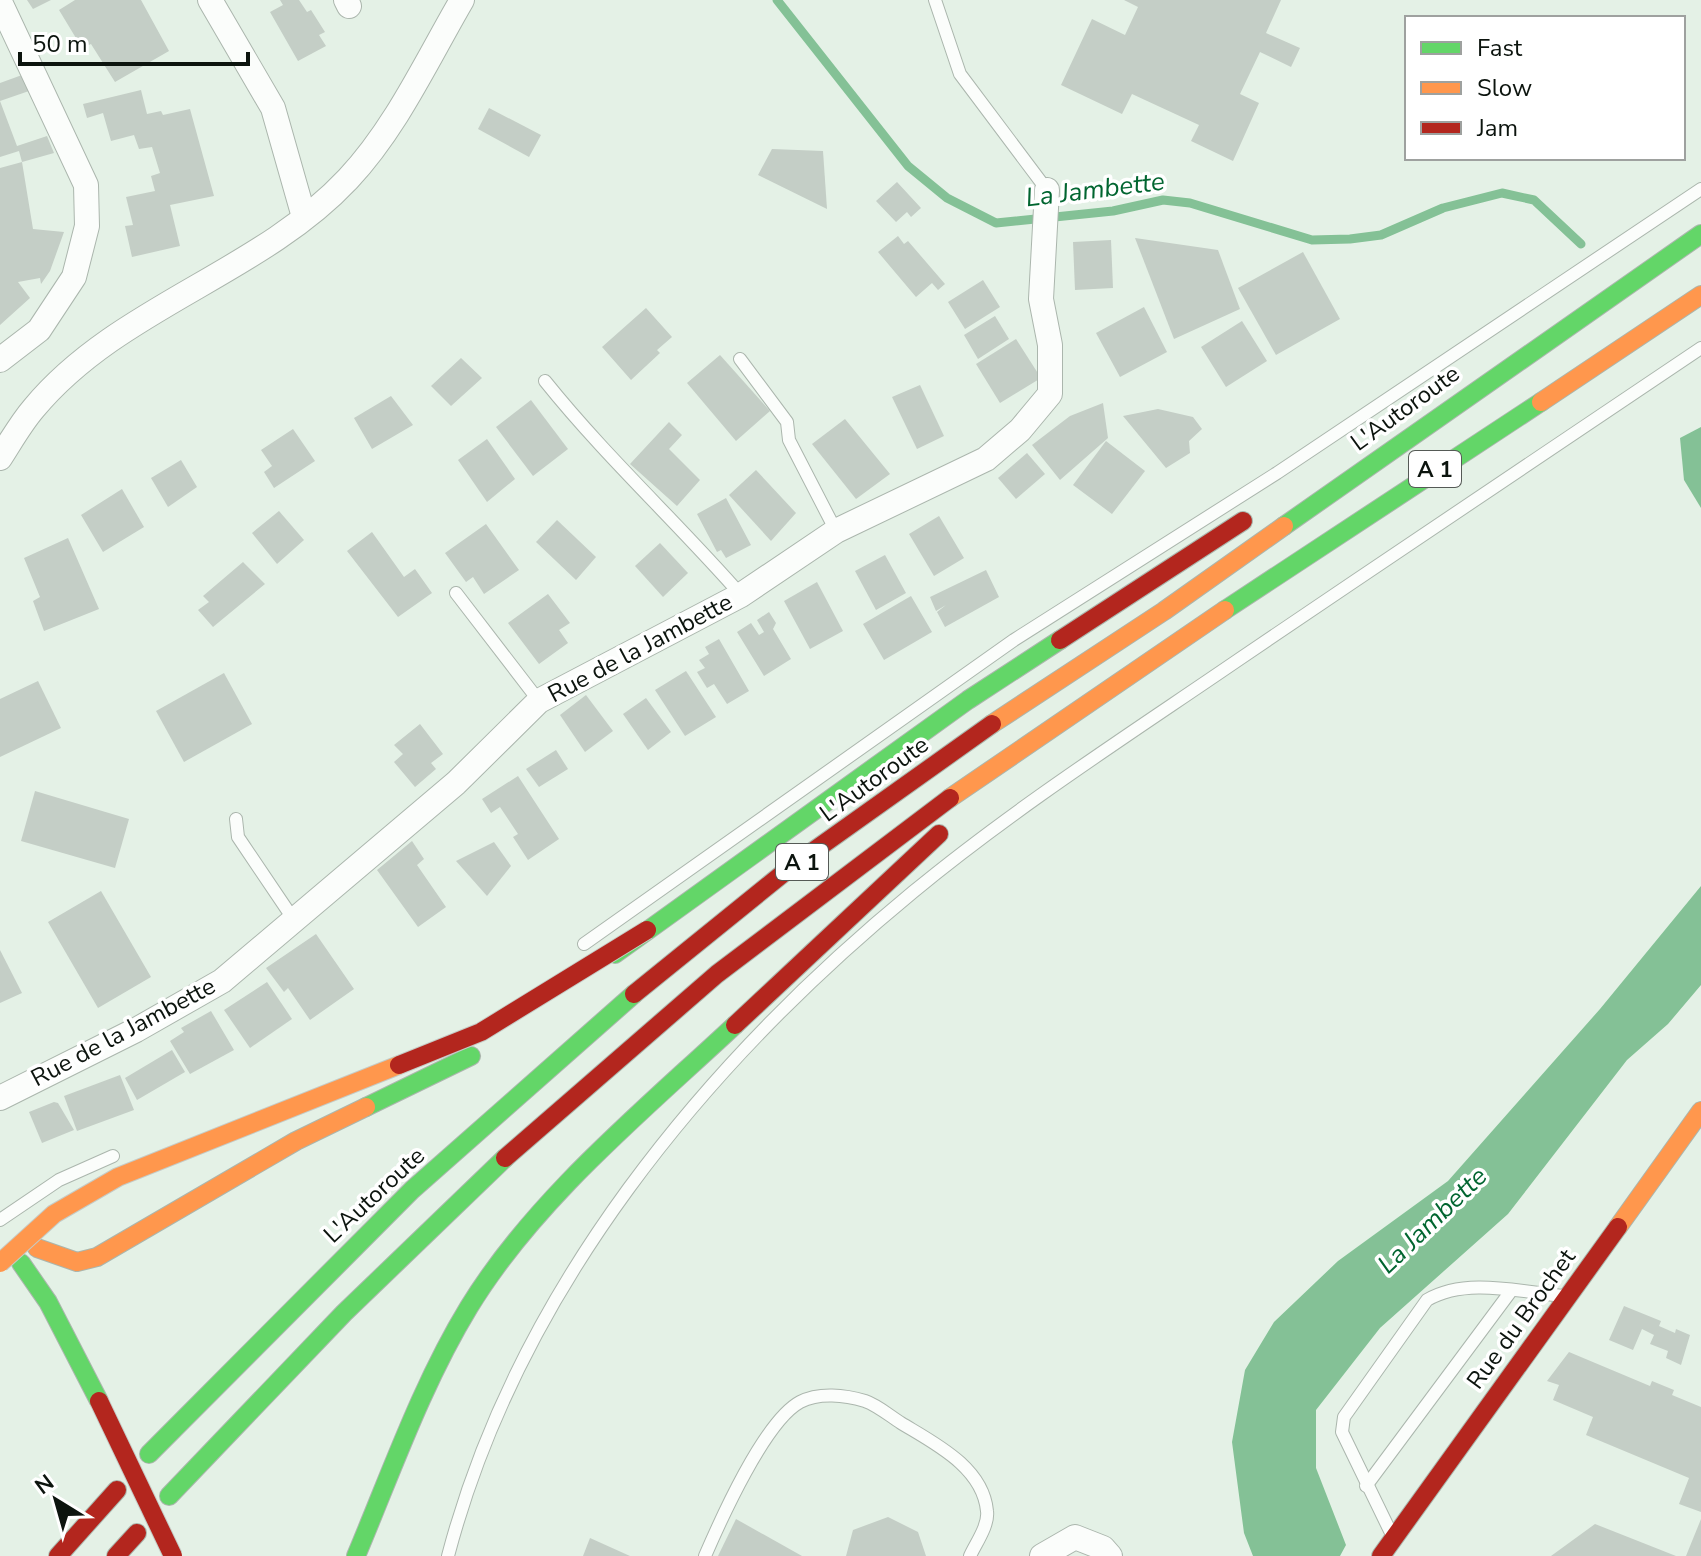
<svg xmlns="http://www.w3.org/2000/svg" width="1701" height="1556" font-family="'Nunito Sans',sans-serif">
	<rect width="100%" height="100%" fill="#e4f1e6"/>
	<g fill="#84c196">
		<path d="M1701,427V508L1684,480L1680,438Z"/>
		<path d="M1701,886V985L1668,1024L1627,1060L1508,1214L1380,1328L1316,1410V1468L1346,1545L1340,1556H1253L1244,1533L1232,1442L1245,1370L1274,1322L1338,1261L1448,1181L1600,1009Z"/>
	</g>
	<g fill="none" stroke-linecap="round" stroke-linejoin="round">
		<path stroke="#84c196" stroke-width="9" d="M777,0L908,166L947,198L996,223L1113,211L1163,200L1190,203L1312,240L1350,239L1381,235L1443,208L1502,193L1534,200L1581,244"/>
	</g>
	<g fill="#c4cec6">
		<path d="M27,0H51L33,9Z"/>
		<path d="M75,0H141L169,51L115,82L91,44L82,48L59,10Z"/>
		<path d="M280,0H299L307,12L311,10L325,32L319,35L326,46L298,61L270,12L283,5Z"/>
		<path d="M1124,0H1281L1266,33L1300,48L1291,67L1260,52L1240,94L1259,103L1233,161L1191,141L1199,125L1132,94L1122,114L1061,85L1092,19L1125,35L1138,7Z"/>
		<path d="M22,75L29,91L0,101V83Z"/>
		<path d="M141,90L147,114L161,111L163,115L190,109L214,196L170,205L180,246L132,257L125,226L133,225L126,197L155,191L151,176L160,173L152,147L139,149L134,135L111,141L103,113L87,118L83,104Z"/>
		<path d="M0,101L17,146L47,136L54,153L22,162L33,229L64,232L50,271L41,284L40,278L18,282L30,298L0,325V168L22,162L19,151L0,157Z"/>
		<path d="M489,108L541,135L529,157L478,129Z"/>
		<path d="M772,149L823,151L827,209L758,175Z"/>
		<path d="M897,182L921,208L911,217L907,212L896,222L876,201Z"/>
		<path d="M898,236L904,244L908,241L945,284L938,290L932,283L916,297L878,252Z"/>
		<path d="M1135,238L1218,250L1240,309L1174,339Z"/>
		<path d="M1111,240L1113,288L1075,290L1073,242Z"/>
		<path d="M1303,252L1340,319L1276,355L1238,288Z"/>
		<path d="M983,280L1000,307L965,329L948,302Z"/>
		<path d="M1144,307L1167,352L1120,377L1096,333Z"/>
		<path d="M646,308L672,337L657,350L660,353L631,380L602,347Z"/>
		<path d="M995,316L1009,339L978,359L964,335Z"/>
		<path d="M1242,321L1267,361L1226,387L1201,347Z"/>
		<path d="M1016,339L1041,378L1000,403L976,364Z"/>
		<path d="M720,355L770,411L736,441L687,383Z"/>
		<path d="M461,358L482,378L451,406L431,386Z"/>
		<path d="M920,385L944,436L917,449L892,397Z"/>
		<path d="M391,396L413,425L372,449L354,418Z"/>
		<path d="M531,400L568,449L533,476L496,427Z"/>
		<path d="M1103,403L1108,438L1060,480L1032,445L1070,416Z"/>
		<path d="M1158,409L1193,417L1202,429L1189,441L1190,453L1166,468L1123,416Z"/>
		<path d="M845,419L890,474L856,499L812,444Z"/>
		<path d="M669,422L682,435L669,449L700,480L677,506L630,464Z"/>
		<path d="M293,429L315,461L274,488L264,472L272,466L261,450Z"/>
		<path d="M487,439L515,479L487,502L458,460Z"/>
		<path d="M1106,441L1145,471L1112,514L1073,485Z"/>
		<path d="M1027,453L1045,474L1016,499L998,478Z"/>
		<path d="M181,460L197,487L168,507L151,478Z"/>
		<path d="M756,470L796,513L771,541L729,495Z"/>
		<path d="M122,489L144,527L103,552L81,515Z"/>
		<path d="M726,498L751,545L726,558L721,550L717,552L697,514Z"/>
		<path d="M279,511L304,540L277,564L252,533Z"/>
		<path d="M939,516L964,558L934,576L909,534Z"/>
		<path d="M557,520L596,557L576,580L536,542Z"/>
		<path d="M486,524L519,570L484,594L473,577L466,582L445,553Z"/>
		<path d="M372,532L404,577L415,569L432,593L398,617L347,551Z"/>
		<path d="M68,538L99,609L44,631L33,601L40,597L24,558Z"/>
		<path d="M660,543L688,573L663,597L635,566Z"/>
		<path d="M885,555L906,593L876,610L855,571Z"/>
		<path d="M243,562L265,584L213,627L198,610L209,602L203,596Z"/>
		<path d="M986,570L999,597L945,627L937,612L946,605L936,611L930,597Z"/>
		<path d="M817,582L843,631L810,649L784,601Z"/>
		<path d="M548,594L570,623L559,630L568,643L539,664L508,623Z"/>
		<path d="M911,596L932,632L884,660L863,624Z"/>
		<path d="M769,612L776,623L773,629L791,659L764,676L737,632L751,623L759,635L764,632L757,620Z"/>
		<path d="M719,639L749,691L727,704L714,684L707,688L697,672L705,668L699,660L709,654L705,647Z"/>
		<path d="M686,671L716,717L685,736L655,690Z"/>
		<path d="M224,673L252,724L184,762L156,711Z"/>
		<path d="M38,681L61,728L0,757V699Z"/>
		<path d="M586,695L613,731L585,752L560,715Z"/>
		<path d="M646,698L671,732L648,750L623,714Z"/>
		<path d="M420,724L443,754L431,763L436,769L415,787L394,762L403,754L394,745Z"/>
		<path d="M556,750L568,769L539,787L526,769Z"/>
		<path d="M518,776L559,839L528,860L513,837L518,834L500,807L491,813L482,799Z"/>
		<path d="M35,791L129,819L115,868L21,841Z"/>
		<path d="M412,841L424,859L417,865L446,907L418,927L377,870Z"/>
		<path d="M494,842L511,866L487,896L456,861Z"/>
		<path d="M101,891L151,977L98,1008L48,922Z"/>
		<path d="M316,934L354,989L310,1020L288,988L284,992L266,968Z"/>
		<path d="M0,950L22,993L0,1003Z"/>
		<path d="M267,982L292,1019L250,1048L224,1010Z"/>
		<path d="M211,1011L234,1050L190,1074L170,1041L184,1032L181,1028Z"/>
		<path d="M172,1050L185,1072L137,1100L125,1078Z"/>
		<path d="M120,1075L134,1110L77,1131L64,1096Z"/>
		<path d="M54,1102L58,1103L74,1130L42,1143L29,1112Z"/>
		<path d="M1624,1306L1661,1321L1659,1326L1675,1333L1676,1329L1690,1335L1681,1365L1666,1358L1668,1351L1650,1344L1654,1335L1642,1329L1633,1350L1609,1340Z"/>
		<path d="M1569,1352L1650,1386L1652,1381L1674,1390L1672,1395L1701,1407V1512L1679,1504L1689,1478L1586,1435L1593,1417L1553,1400L1559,1385L1547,1381Z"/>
		<path d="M888,1517L918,1532L926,1556H846L853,1530Z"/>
		<path d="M736,1519L802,1556H718Z"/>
		<path d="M1701,1519V1556H1686Z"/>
		<path d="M1595,1524L1676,1556H1551Z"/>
		<path d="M590,1538L630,1556H583Z"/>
	</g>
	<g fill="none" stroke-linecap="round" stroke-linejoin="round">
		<g stroke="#abb6ad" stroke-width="14">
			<g id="lane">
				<path d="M935,0L960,74L1047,190"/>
				<path d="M740,359L787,422L789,440L836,531"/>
				<path d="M545,381C606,457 677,522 741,595"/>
				<path d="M456,593L539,701"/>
				<path d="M236,819L238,837L294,920"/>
				<path d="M584,944L1014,640L1277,473L1701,189"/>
				<path d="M0,1220L59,1180L113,1156"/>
				<path d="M1366,1486L1511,1291"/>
				<path d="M1392,1535L1342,1432L1344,1417L1427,1300C1466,1277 1520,1292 1564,1296"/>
				<path d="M448,1556C518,1290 704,1064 913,892C1016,807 1130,734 1241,658C1394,554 1548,451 1701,348"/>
				<path d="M705,1556C721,1519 765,1421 800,1402C819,1392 845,1395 865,1401C877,1405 890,1416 901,1423C934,1443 983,1467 987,1511C989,1525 976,1543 970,1556"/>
			</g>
		</g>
		<g stroke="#abb6ad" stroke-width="26">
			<g id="street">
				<path d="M210,0L273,108L304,217"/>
				<path d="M346,0L349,6"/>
				<path d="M0,2L86,185L87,226L74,277L39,330L0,360"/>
				<path d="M0,458C11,441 21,423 34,408C118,307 259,274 348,179C396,128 427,60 462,0"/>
				<path d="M0,1098L136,1030L222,981L456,783L539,701L741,595L836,531L986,459L1020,430L1050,394V345L1041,299L1047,190"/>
				<path d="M1042,1556L1075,1537L1103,1548L1110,1556"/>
			</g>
		</g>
		<g stroke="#abb6ad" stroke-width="20">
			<g id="fast">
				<path d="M1284,526L1701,234"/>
				<path d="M1225,610L1541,402"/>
				<path d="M615,954L968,700L1060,640"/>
				<path d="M366,1107L471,1056"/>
				<path d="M21,1263L48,1302L99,1401"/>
				<path d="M149,1454L412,1190L634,994"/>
				<path d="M169,1496L344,1313L505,1158"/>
				<path d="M356,1556C391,1473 422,1384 469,1307C535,1199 644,1110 735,1025"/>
			</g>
		</g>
		<g stroke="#abb6ad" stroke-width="20">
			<g id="slow">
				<path d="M1541,402L1701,295"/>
				<path d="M992,724L1164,611L1284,526"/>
				<path d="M950,798L1225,610"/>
				<path d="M1618,1227L1701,1111"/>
				<path d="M37,1248L77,1262L97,1257L296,1141L366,1107"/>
			</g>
		</g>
		<g stroke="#abb6ad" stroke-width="20">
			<g id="jam">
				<path d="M1060,640L1243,521"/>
				<path d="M634,994L791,867L992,724"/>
				<path d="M735,1025L939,834"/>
				<path d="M505,1158L717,974L950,798"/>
				<path d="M58,1556L117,1490"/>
				<path d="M116,1556L137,1533"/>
				<path d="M1381,1556L1618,1227"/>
			</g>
		</g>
		<use href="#lane" stroke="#fbfdfb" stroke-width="12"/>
		<use href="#street" stroke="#fbfdfb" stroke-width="24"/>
		<use href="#fast" stroke="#63d668" stroke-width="18"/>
		<use href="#slow" stroke="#ff974d" stroke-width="18"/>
		<use href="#jam" stroke="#b3261e" stroke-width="18"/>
		<g stroke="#c5cbc6" stroke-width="20" stroke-linecap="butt">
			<path id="slow-bridge" d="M0,1263L54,1214L118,1177L399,1065"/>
		</g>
		<g stroke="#c5cbc6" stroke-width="20" stroke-linecap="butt">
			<g id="jam-bridge">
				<path d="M399,1065L481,1032L647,930"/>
				<path d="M99,1401L173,1556"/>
			</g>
		</g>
		<use href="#slow-bridge" stroke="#ff974d" stroke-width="18"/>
		<use href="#jam-bridge" stroke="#b3261e" stroke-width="18"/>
	</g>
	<g text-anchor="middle" stroke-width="7" stroke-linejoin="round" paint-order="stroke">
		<g fill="#fff" stroke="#555a56" stroke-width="2">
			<rect x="1409" y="451" width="52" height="36" rx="6"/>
			<rect x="776" y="844" width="52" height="36" rx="6"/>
		</g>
		<g font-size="22" font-weight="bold" fill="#0c140e">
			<text x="1435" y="477">A 1</text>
			<text x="802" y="870">A 1</text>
		</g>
		<g font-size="24" fill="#0c140e" stroke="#fff">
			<text transform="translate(1405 408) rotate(-36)" y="8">L'Autoroute</text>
			<text transform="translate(640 648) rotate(-28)" y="8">Rue de la Jambette</text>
			<text transform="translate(874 779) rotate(-36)" y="8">L'Autoroute</text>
			<text transform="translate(123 1032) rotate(-28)" y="8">Rue de la Jambette</text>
			<text transform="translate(374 1195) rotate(-43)" y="8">L'Autoroute</text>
			<text transform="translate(1521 1319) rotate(-54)" y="8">Rue du Brochet</text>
		</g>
		<g font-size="26" font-style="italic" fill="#016530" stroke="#fff">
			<text transform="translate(1095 189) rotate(-7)" y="9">La Jambette</text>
			<text transform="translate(1432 1220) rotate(-44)" y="9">La Jambette</text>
		</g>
	</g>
	<rect x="1405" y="16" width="280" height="144" fill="#ffffff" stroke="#9ea19f" stroke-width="2"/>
	<rect x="1421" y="42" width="40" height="12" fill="#63d668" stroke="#9ea19f" stroke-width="2"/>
	<text x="1477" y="56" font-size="24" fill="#0c140e">Fast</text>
	<rect x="1421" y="82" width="40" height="12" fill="#ff974d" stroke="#9ea19f" stroke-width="2"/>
	<text x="1477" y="96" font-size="24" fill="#0c140e">Slow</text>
	<rect x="1421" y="122" width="40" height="12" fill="#b3261e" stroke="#9ea19f" stroke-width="2"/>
	<text x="1477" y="136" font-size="24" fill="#0c140e">Jam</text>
	<g transform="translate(56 1500) rotate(323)" stroke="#ffffff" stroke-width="6" paint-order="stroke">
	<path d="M0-6L14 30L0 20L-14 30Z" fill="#0c140e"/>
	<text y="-12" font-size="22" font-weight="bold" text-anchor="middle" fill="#0c140e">N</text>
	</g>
	<path d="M20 52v12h228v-12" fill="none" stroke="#0c140e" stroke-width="4"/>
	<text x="32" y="52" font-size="24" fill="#0c140e" stroke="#ffffff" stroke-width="6" paint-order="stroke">50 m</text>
</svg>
